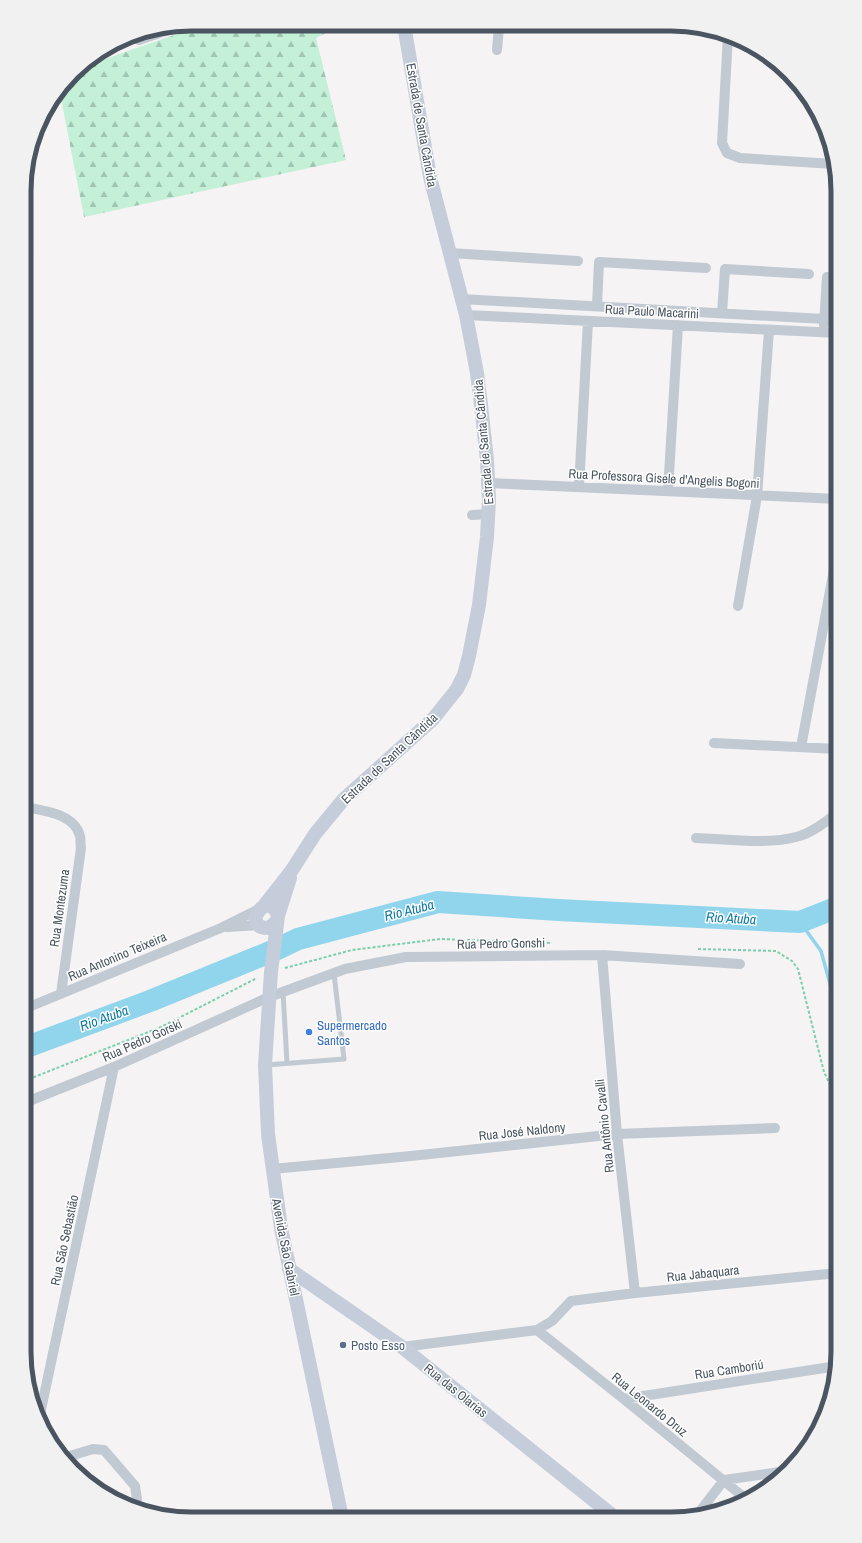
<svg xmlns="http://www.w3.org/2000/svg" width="862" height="1543" font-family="'Archivo Narrow',sans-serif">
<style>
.forest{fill:url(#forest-firs)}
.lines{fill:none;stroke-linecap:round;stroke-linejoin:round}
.stream{stroke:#91d5ed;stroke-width:3.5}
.river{stroke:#91d5ed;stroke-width:22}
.path{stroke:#7bcfaa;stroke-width:2;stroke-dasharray:3 2;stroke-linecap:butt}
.service{stroke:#c1c9d2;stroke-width:5}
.minor{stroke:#c1c9d2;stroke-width:10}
.secondary{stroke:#c4cdd9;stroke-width:14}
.shop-dot{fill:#3f7fe0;stroke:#fff;stroke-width:1.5}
.service-dot{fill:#5c6f8a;stroke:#fff;stroke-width:1.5}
.labels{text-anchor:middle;stroke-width:3;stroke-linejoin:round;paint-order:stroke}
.street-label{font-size:13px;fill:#4a5561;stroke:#fff}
.shop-label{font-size:13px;fill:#366cbe;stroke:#fff;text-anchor:start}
.service-label{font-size:13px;fill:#4e5e75;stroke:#fff;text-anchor:start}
.water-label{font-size:14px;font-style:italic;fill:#0d7aa0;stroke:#fff}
.rim{fill:none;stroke:#4a5561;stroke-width:5}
</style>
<defs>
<pattern id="forest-firs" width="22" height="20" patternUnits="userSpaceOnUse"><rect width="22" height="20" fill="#c3f0d7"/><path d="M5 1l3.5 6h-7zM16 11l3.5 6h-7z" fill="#a0c5b2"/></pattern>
</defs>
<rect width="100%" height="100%" fill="#f5f3f3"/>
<path class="forest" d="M 206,24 L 341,25 L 316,38 L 346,160 L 84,217 L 60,93 L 79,68 Z"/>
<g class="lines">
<path class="stream" d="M 800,922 L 821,951 L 838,1013"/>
<path class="river" d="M 24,1048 L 150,1001 L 275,950 L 298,939 L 438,902 L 558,910 L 800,922 L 838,907"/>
<path class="path" d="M 698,949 L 776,951 L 792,961 L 798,969 L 824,1072 L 838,1101
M 285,968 L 352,950 L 440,939 L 552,943
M 24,1081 L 161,1027 L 257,978"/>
<path class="service" d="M 283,992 L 287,1063
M 266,1065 L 344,1059 L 334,974"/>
<path class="minor" d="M 728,35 L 722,143 L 727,153 L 740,158 L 834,164
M 139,40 L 180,26
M 497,50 L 499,26
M 450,253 L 578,261
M 461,299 L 824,319
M 597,306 L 599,262 L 706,268
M 722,313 L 725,269 L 809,274
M 466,315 L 838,333
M 824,325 L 827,277 L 838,277
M 489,483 L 838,499
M 579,487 L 588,321
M 668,491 L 678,325
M 472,515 L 489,514
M 738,606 L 757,496 L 769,330
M 714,743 L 838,749
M 801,747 L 838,548
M 25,807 C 43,811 74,813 80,836 C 81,839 80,844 81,848 L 61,994
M 696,838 C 726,839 767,845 796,837 C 812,833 826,822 838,812
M 227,927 L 259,925
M 602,955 L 617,1134 L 635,1293
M 24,1009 L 221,928 L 259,909
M 24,1103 L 114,1067 L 269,997 L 345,969 L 406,957 L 602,955 L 740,964
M 272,1169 L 411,1156 L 617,1134 L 775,1128
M 537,1330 L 624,1399 L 746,1499
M 402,1347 L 537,1330 L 552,1321 L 571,1301 L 635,1293 L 838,1273
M 624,1399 L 837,1366
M 39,1419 L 114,1067
M 63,1458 L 93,1449 L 104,1450 L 135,1486 L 137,1499 L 135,1508
M 697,1515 L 724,1480 L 786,1471"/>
<path class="secondary" d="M 263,907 L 292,870 L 315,834 L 343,800 L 433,719 L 457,689 L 464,675 L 469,656 L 479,605 L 487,537 L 489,500 L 487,460 L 481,405 L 477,373 L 466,315 L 430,177 L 404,25
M 278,916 L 290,878
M 277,921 L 269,928 C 239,929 268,887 278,916 L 271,972 L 265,1065 L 268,1134 L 281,1228 L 342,1518
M 289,1269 L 402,1347 L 617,1519"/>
</g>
<circle class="shop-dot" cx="309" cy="1032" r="4"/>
<circle class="service-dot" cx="343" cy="1345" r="4"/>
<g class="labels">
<g class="street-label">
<text transform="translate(422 125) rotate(80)" y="5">Estrada de Santa Cândida</text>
<text transform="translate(652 311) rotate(3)" y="5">Rua Paulo Macarini</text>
<text transform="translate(483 442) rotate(-95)" y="5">Estrada de Santa Cândida</text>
<text transform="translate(664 478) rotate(3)" y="5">Rua Professora Gisele d'Angelis Bogoni</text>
<text transform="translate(389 758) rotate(-43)" y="5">Estrada de Santa Cândida</text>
<text transform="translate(59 908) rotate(-82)" y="5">Rua Montezuma</text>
<text transform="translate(501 943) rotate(-1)" y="5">Rua Pedro Gonshi</text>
<text transform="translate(117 956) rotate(-23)" y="5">Rua Antonino Teixeira</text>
<text transform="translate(142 1040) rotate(-24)" y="5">Rua Pedro Gorski</text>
<text transform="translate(604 1126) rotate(-96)" y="5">Rua Antônio Cavalli</text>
<text transform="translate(522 1131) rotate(-6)" y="5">Rua José Naldony</text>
<text transform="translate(64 1240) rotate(-78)" y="5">Rua São Sebastião</text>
<text transform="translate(286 1247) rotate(79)" y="5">Avenida São Gabriel</text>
<text transform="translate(703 1273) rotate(-6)" y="5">Rua Jabaquara</text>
<text transform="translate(729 1369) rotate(-9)" y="5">Rua Camboriú</text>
<text transform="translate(456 1390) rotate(39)" y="5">Rua das Olarias</text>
<text transform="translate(650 1404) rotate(39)" y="5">Rua Leonardo Druz</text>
</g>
<g class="shop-label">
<text x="317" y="1030">Supermercado<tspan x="317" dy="15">Santos</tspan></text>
</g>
<g class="service-label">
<text x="351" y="1350">Posto Esso</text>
</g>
<g class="water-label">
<text transform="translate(409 910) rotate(-14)" y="5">Rio Atuba</text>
<text transform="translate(731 918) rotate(3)" y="5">Rio Atuba</text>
<text transform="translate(104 1018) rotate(-20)" y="5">Rio Atuba</text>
</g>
</g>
<path d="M0 0H862V1543H0ZM191 31H671A160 160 0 0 1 831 191V1352A160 160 0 0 1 671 1512H191A160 160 0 0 1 31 1352V191A160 160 0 0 1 191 31Z" fill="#f1f1f2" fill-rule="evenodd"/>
<path class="rim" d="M191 31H671A160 160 0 0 1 831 191V1352A160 160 0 0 1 671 1512H191A160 160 0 0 1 31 1352V191A160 160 0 0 1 191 31Z"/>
</svg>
